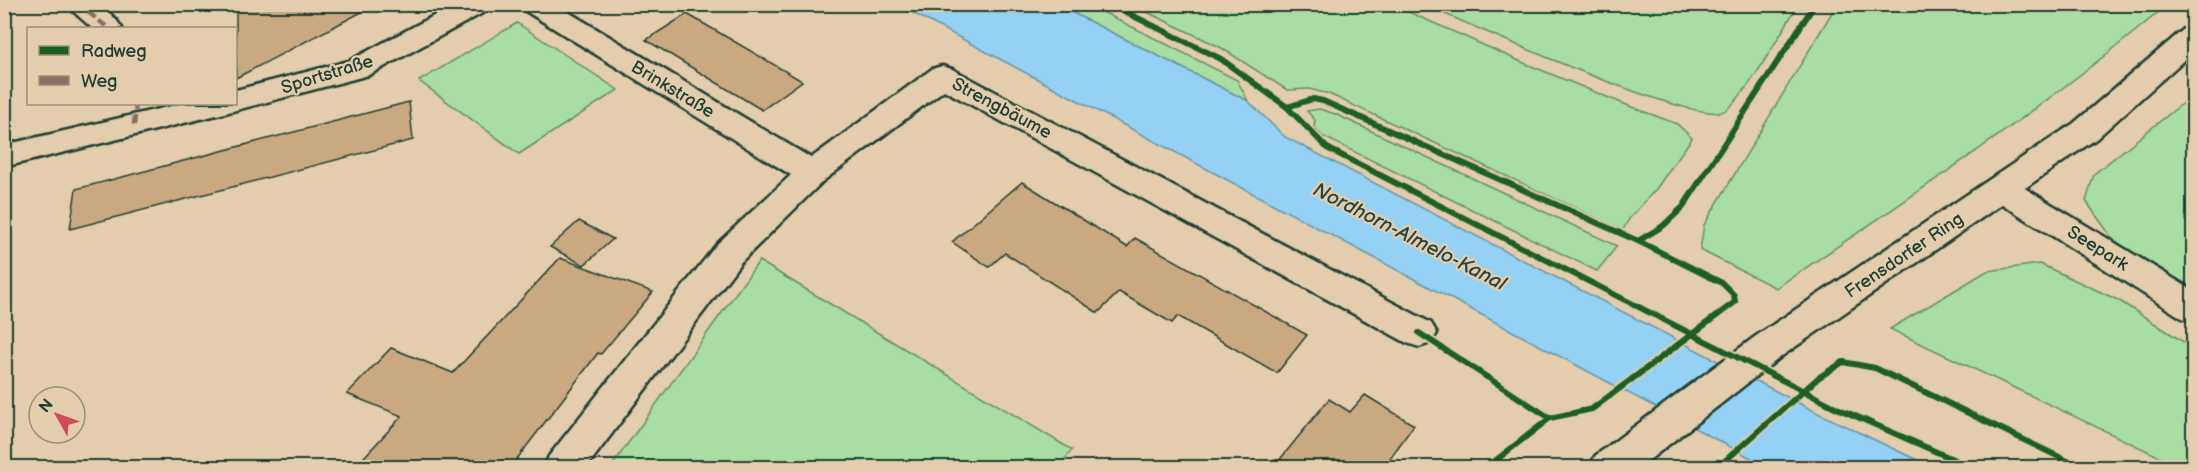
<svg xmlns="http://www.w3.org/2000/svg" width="2198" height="472" font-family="'Balsamiq Sans',sans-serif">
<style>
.green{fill:#a8dea2;stroke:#648e6b;stroke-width:1.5}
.water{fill:#95d1f5;stroke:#6696a8;stroke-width:1.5}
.building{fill:#caa980;stroke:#1f3d34;stroke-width:1.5}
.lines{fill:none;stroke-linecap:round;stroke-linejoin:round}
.minor-casing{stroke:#1f3d34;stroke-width:5}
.tertiary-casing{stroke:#1f3d34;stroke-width:5}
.minor{fill:#e3cdac;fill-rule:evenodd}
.tertiary{fill:#e3cdac;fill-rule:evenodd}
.quiet{stroke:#8d6e63;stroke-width:4.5;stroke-dasharray:9 4.5;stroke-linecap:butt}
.cycleway-casing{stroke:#e3cdac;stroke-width:10}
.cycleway{stroke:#1b5e20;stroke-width:6}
.labels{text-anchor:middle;stroke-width:4.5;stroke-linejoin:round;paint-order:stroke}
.street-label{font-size:18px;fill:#1f3d34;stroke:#e3cdac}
.water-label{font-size:20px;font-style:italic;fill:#25443e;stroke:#e3cdac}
</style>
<rect width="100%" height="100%" fill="#e3cdac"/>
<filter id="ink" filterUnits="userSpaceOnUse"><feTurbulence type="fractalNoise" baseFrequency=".0167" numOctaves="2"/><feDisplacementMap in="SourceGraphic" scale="12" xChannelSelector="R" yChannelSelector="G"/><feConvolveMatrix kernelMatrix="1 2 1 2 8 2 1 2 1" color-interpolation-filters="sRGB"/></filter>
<g filter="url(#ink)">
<path class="green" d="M 1837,4 L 2166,4 L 2167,5 C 2044,109 1909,198 1776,288 L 1700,250 L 1704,225 Z
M 1057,5 L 1089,5 L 1237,80 L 1248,101 Z
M 1132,5 L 1393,5 L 1524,63 L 1629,106 L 1677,124 L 1692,138 L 1656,189 L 1629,219 L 1623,230 L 1329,94 L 1309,89 L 1287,90 L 1220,47 Z
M 1424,5 L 1798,5 C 1781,32 1750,91 1726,110 C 1700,130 1464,21 1424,5 Z
M 517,23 L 618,90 L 519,154 L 419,81 Z
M 2193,95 L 2193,296 L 2117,245 L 2086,201 L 2094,174 Z
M 1320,109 L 1335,114 L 1617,246 L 1597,271 L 1322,136 L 1314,127 L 1315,120 L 1307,111 Z
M 759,261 L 1072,450 L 1058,468 L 611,467 Z
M 2040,264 L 2118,300 L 2193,348 L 2193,467 L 2181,467 L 1890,329 L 1987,271 Z"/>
<path class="water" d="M 898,5 L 1057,5 L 1248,101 L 1285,137 L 1820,414 L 1932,467 L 1768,467 Z"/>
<path class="building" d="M 236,4 L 377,4 L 236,78 Z
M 687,14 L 802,81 L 762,110 L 646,40 Z
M 409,102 L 413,140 L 70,229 L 76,189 Z
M 1022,182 L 1127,247 L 1135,238 L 1307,335 L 1277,373 L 1178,316 L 1172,323 L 1119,292 L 1098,313 L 1005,253 L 989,267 L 952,242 Z
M 579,221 L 613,239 L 584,265 L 550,247 Z
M 560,258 L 653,292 L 601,354 L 598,353 L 510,468 L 354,468 L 402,416 L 347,394 L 391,348 L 453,373 Z
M 1365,395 L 1414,425 L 1383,468 L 1273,468 L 1329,399 L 1350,412 Z"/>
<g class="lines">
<defs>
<path id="minor" d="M 65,4 C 92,4 106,3 122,28 L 92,28 Z
M 456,4 L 491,4 L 488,10 L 369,75 L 221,114 L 4,167 L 4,145 L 180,104 L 236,104 L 236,90 L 349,61 Z
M 521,4 L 555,4 L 811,158 L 932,69 L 942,66 L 952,69 L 1431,323 L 1437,333 L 1431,343 L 1419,347 L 1407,343 L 944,90 L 823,181 L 741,262 L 586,468 L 544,468 L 549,456 L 717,244 L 791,175 L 524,10 Z
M 2002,177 L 2013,181 L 2194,291 L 2194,322 L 2182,318 L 1991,197 L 1986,189 L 1991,181 Z"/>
<path id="tertiary" d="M 2194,26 L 2194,51 L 2096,139 L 1782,356 L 1639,468 L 1590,468 L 1595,456 L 1756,336 L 2074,123 L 2184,29 Z"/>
</defs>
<use href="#minor" class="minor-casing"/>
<use href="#tertiary" class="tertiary-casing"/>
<use href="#minor" class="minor"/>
<use href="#tertiary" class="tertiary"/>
<path class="quiet" d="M 78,4 L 108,28
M 134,125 L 136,104"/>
<defs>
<path id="cycleway" d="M 1109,4 L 1221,59 L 1287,107 L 1327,148 L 1837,408 L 1973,468
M 1287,107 L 1313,99 L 1323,101 L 1638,241 L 1722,283 L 1734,295 L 1735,302 L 1592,409 L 1550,418 L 1486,468
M 1638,241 L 1663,226 L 1683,207 L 1815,4
M 1419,333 L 1550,418
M 1717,468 L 1818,378 L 1843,362 L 1875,368 L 2082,468"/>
</defs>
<use href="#cycleway" class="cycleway-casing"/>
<use href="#cycleway" class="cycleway"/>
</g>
</g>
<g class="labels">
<g class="street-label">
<text transform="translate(327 74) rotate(-17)" y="6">Sportstraße</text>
<text transform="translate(673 89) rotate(31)" y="6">Brinkstraße</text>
<text transform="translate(1002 108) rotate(28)" y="6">Strengbäume</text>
<text transform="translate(2098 248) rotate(32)" y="6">Seepark</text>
<text transform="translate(1904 255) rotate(-34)" y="6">Frensdorfer Ring</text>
</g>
<g class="water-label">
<text transform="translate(1410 236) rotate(27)" y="7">Nordhorn-Almelo-Kanal</text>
</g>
</g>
<rect width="2198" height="472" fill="none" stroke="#e3cdac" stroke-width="24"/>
<rect x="12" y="12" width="2174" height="448" fill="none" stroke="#1f3d34" stroke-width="2" filter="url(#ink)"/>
<rect x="27" y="27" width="210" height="78" fill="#e3cdac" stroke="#95937c" stroke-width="1.5"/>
<rect x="39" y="46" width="30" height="9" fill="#1b5e20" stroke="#95937c" stroke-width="1.5"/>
<text x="81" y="57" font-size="18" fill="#1f3d34">Radweg</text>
<rect x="39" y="76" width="30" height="9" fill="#8d6e63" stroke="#95937c" stroke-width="1.5"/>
<text x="81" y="87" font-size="18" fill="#1f3d34">Weg</text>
<g transform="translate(57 415) rotate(310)"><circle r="28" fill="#e3cdac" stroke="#95937c" stroke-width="1.5"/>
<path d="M0-4.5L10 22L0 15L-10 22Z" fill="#d1495b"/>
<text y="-9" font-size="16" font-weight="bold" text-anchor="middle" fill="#1f3d34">N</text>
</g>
</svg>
